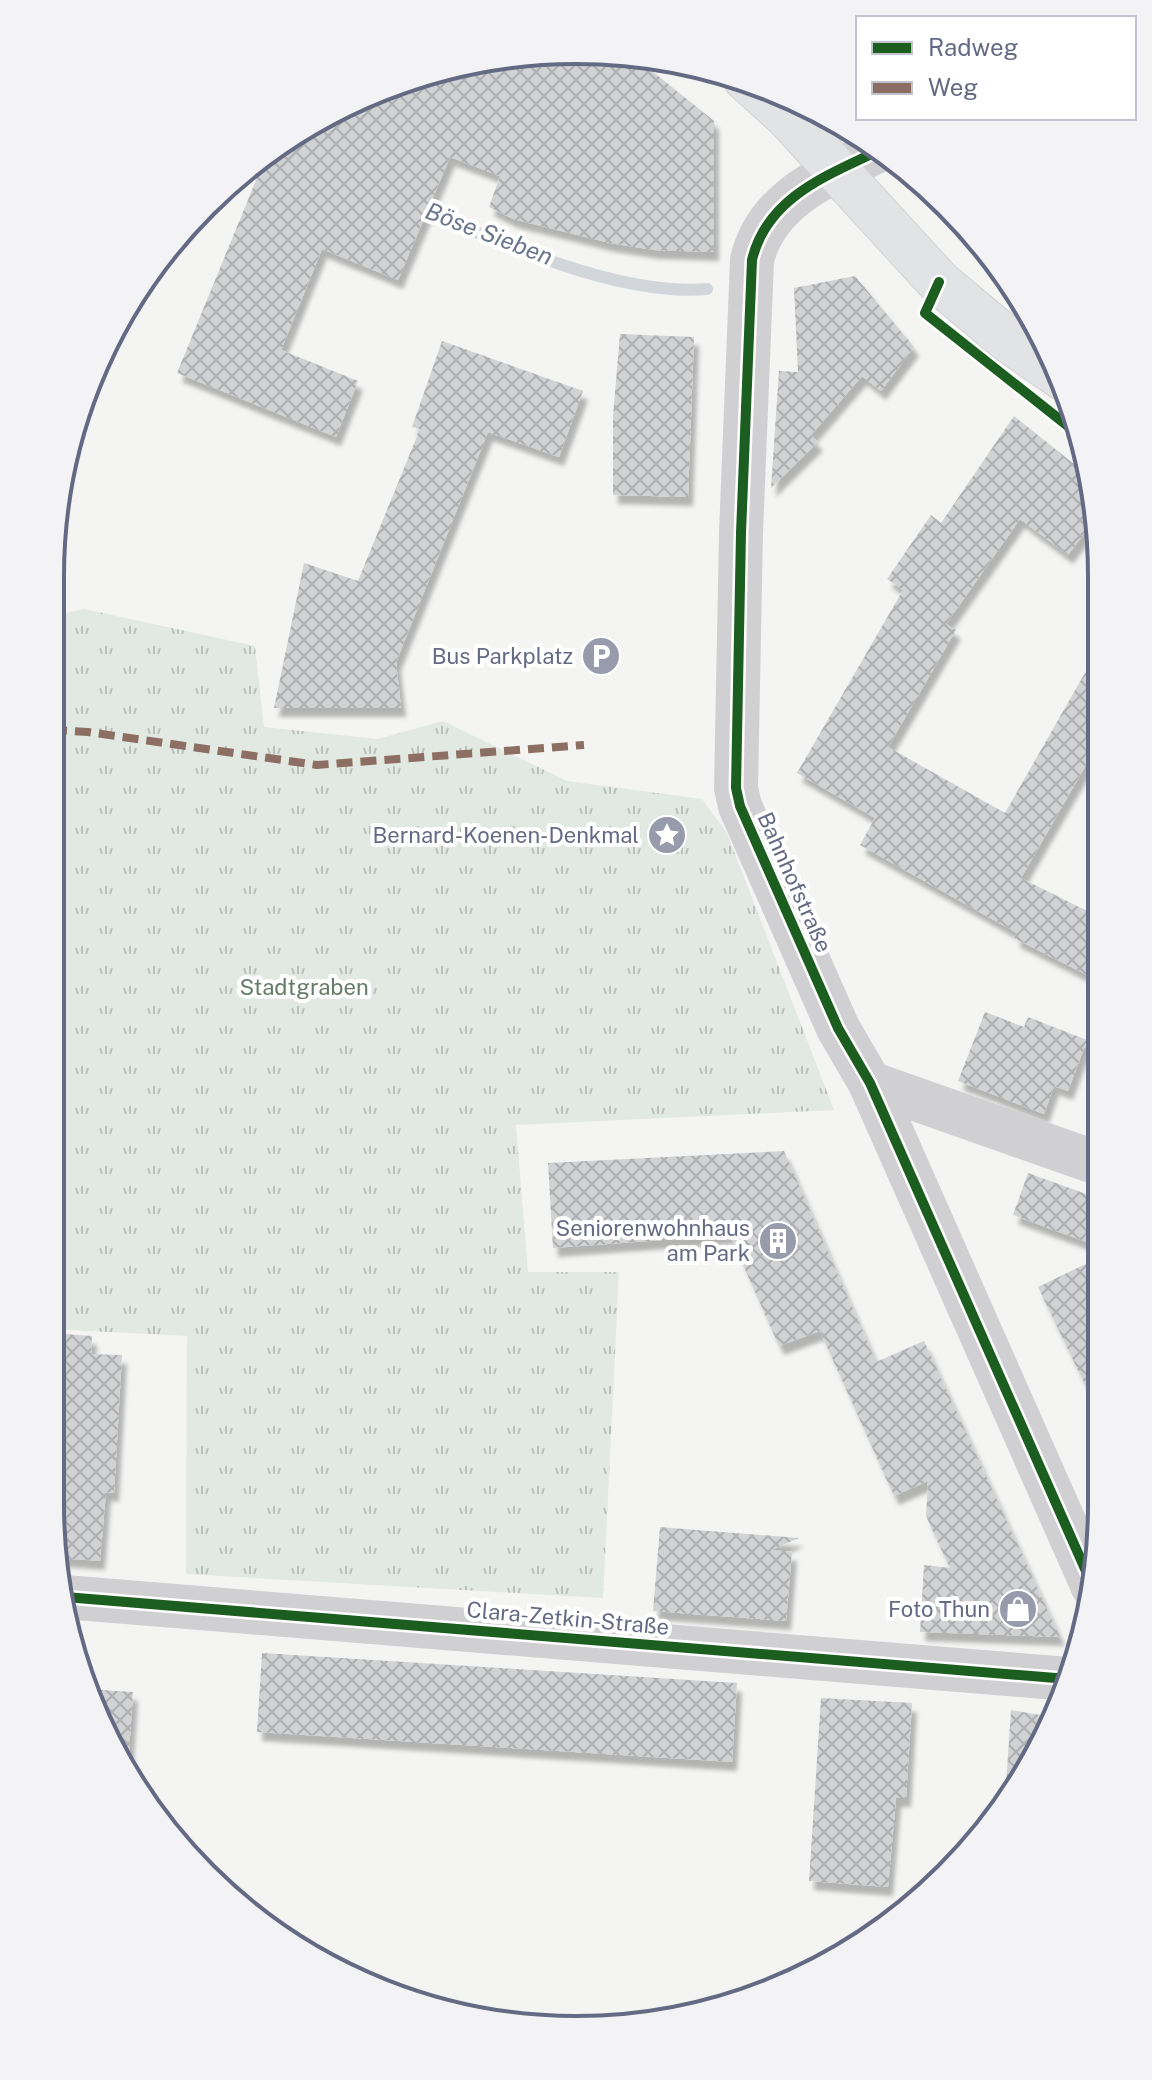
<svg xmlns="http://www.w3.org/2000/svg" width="1152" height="2080" font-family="'Public Sans',sans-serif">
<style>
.park{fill:url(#park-tufts)}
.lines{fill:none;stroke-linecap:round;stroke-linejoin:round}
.stream{stroke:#d2d6db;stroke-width:12}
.building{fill:url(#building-cross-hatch);filter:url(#shadow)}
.secondary-casing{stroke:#d1d2d3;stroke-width:46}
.street{stroke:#d0d0d2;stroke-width:44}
.secondary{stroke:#e2e3e4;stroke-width:44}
.quiet{stroke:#8d6e63;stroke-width:8;stroke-dasharray:16 8;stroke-linecap:butt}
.cycleway-casing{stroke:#fff;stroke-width:15}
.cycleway{stroke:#1b5e20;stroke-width:10}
.labels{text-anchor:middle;stroke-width:8;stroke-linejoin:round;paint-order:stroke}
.poi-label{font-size:22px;fill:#656a84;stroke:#fff;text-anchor:end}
.street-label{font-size:22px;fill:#656a84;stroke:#fff}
.park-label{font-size:22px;fill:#647b68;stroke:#fff}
.water-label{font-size:24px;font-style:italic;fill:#6a778e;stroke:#fff}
.rim{fill:none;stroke:#656a84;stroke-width:4}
</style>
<defs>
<pattern id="park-tufts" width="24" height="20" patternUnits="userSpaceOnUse" patternTransform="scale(2)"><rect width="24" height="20" fill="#e2e8e2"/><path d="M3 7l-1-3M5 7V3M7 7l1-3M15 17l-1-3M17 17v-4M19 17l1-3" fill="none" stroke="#bbc0bd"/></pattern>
<pattern id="building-cross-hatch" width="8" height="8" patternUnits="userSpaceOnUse" patternTransform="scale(2)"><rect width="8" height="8" fill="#d1d2d3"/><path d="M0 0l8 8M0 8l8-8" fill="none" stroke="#adaeb1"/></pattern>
<filter id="shadow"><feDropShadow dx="5" dy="9" stdDeviation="2" flood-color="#0004"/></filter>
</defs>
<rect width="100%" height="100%" fill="#f4f5f3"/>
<path class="park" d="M 84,609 L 255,646 L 264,727 L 378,739 L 443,721 L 567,781 L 702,799 L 727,833 L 834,1110 L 516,1125 L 528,1272 L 619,1272 L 603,1598 L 186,1574 L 187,1336 L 50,1329 L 51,616 Z"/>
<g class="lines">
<path class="stream" d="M 415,205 C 495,241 619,297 707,289"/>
</g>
<path class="building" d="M 541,51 L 631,54 L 714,121 L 714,252 L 654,250 L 610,243 L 513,219 L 489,207 L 500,176 L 450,157 L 398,280 L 322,249 L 281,350 L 358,381 L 336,437 L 177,373 L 268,151 L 343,104 L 439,68 Z
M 855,276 L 914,347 L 881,391 L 862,376 L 811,435 L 818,442 L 771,488 L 779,371 L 798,372 L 794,288 Z
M 620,334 L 694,337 L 688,497 L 613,495 L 613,416 Z
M 442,341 L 583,391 L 559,457 L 488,432 L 396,662 L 401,708 L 274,708 L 304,563 L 358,581 L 420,429 L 412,427 Z
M 1014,416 L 1089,476 L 1098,515 L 1068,555 L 1020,519 L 946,624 L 956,630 L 888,747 L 1005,813 L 1098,650 L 1098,744 L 1021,878 L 1099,917 L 1099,981 L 1014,938 L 1017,933 L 860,845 L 875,818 L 797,773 L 903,590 L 887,579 L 931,515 L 941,523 Z
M 985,1012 L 1024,1027 L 1028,1017 L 1087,1040 L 1068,1091 L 1054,1086 L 1044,1114 L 958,1081 Z
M 784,1151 L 876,1362 L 924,1341 L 1060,1637 L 920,1632 L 924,1565 L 950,1568 L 926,1516 L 928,1481 L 894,1496 L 820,1331 L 779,1346 L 730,1235 L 553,1248 L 548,1163 Z
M 1028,1173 L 1100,1199 L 1100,1247 L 1013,1215 Z
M 1100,1257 L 1100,1416 L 1038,1287 Z
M 50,1333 L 92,1336 L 91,1354 L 122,1355 L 114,1493 L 106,1492 L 100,1561 L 59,1558 L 50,1504 Z
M 660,1527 L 799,1538 L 771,1550 L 792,1552 L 786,1621 L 653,1611 Z
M 262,1653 L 737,1683 L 732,1762 L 257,1732 Z
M 86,1689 L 133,1692 L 128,1766 L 100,1715 Z
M 821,1698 L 912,1703 L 906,1798 L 896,1798 L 888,1887 L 809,1881 Z
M 1011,1710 L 1052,1717 L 1032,1767 L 1005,1800 Z"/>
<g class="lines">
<defs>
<path id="secondary" d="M 745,78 L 787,116 L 939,282 L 1008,340 L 1063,378"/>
</defs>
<use href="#secondary" class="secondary-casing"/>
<path class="street" d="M 880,150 C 828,175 767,197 752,260 L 741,533 L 736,788 L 740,806 L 838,1028 L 870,1083 L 1093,1587
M 870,1083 L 1100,1164
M 65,1597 L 1068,1679"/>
<use href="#secondary" class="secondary"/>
<path class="quiet" d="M 51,730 L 88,732 L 317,765 L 584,745"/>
<defs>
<path id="cycleway" d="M 880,150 C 828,175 767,197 752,260 L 741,533 L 736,788 L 740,806 L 838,1028 L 870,1083 L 1093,1587
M 939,282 L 925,313 L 1078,434
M 65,1597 L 1068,1679"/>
</defs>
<use href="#cycleway" class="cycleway-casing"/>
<use href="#cycleway" class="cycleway"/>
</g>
<defs>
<symbol id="parking-disc" viewBox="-11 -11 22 22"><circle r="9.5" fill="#979bab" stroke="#fff"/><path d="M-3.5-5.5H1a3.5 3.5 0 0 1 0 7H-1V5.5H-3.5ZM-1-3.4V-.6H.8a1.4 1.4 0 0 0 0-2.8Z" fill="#fff"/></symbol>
<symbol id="sight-disc" viewBox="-11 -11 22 22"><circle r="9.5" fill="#979bab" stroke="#fff"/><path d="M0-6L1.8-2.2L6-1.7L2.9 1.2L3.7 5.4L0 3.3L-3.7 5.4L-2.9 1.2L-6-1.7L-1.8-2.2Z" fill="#fff"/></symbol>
<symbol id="building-disc" viewBox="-11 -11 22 22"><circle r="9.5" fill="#979bab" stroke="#fff"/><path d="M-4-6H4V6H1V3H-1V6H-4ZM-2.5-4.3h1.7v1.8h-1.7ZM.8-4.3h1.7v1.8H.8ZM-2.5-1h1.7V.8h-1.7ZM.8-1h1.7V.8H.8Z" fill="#fff"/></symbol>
<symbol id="shop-disc" viewBox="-11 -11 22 22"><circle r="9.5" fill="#979bab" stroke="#fff"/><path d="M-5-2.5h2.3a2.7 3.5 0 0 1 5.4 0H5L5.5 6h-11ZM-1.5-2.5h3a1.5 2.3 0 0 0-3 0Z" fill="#fff"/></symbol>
</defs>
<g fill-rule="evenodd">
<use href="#parking-disc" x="579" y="634" width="44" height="44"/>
<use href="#sight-disc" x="645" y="813" width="44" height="44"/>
<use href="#building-disc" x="756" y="1219" width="44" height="44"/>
<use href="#shop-disc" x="996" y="1587" width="44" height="44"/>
</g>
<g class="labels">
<g class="poi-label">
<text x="573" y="664">Bus Parkplatz</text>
<text x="639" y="843">Bernard-Koenen-Denkmal</text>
<text x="750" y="1236">Seniorenwohnhaus<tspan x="750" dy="25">am Park</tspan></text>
<text x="990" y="1617">Foto Thun</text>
</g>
<g class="street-label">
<text transform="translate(795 882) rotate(66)" y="8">Bahnhofstraße</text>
<text transform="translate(568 1618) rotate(5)" y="8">Clara-Zetkin-Straße</text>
</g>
<g class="park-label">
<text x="304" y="995">Stadtgraben</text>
</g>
<g class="water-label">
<text transform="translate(489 234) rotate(21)" y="8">Böse Sieben</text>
</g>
</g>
<path d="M0 0H1152V2080H0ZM576 64H576A512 512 0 0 1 1088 576V1504A512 512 0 0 1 576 2016H576A512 512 0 0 1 64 1504V576A512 512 0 0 1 576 64Z" fill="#f3f3f5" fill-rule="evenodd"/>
<path class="rim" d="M576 64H576A512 512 0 0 1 1088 576V1504A512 512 0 0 1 576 2016H576A512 512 0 0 1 64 1504V576A512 512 0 0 1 576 64Z"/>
<rect x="856" y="16" width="280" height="104" fill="#ffffff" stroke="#c1c3ce" stroke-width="2"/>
<rect x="872" y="42" width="40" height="12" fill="#1b5e20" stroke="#c1c3ce" stroke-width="2"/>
<text x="928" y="56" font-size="24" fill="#656a84">Radweg</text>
<rect x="872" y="82" width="40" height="12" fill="#8d6e63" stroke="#c1c3ce" stroke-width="2"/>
<text x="928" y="96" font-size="24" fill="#656a84">Weg</text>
</svg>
